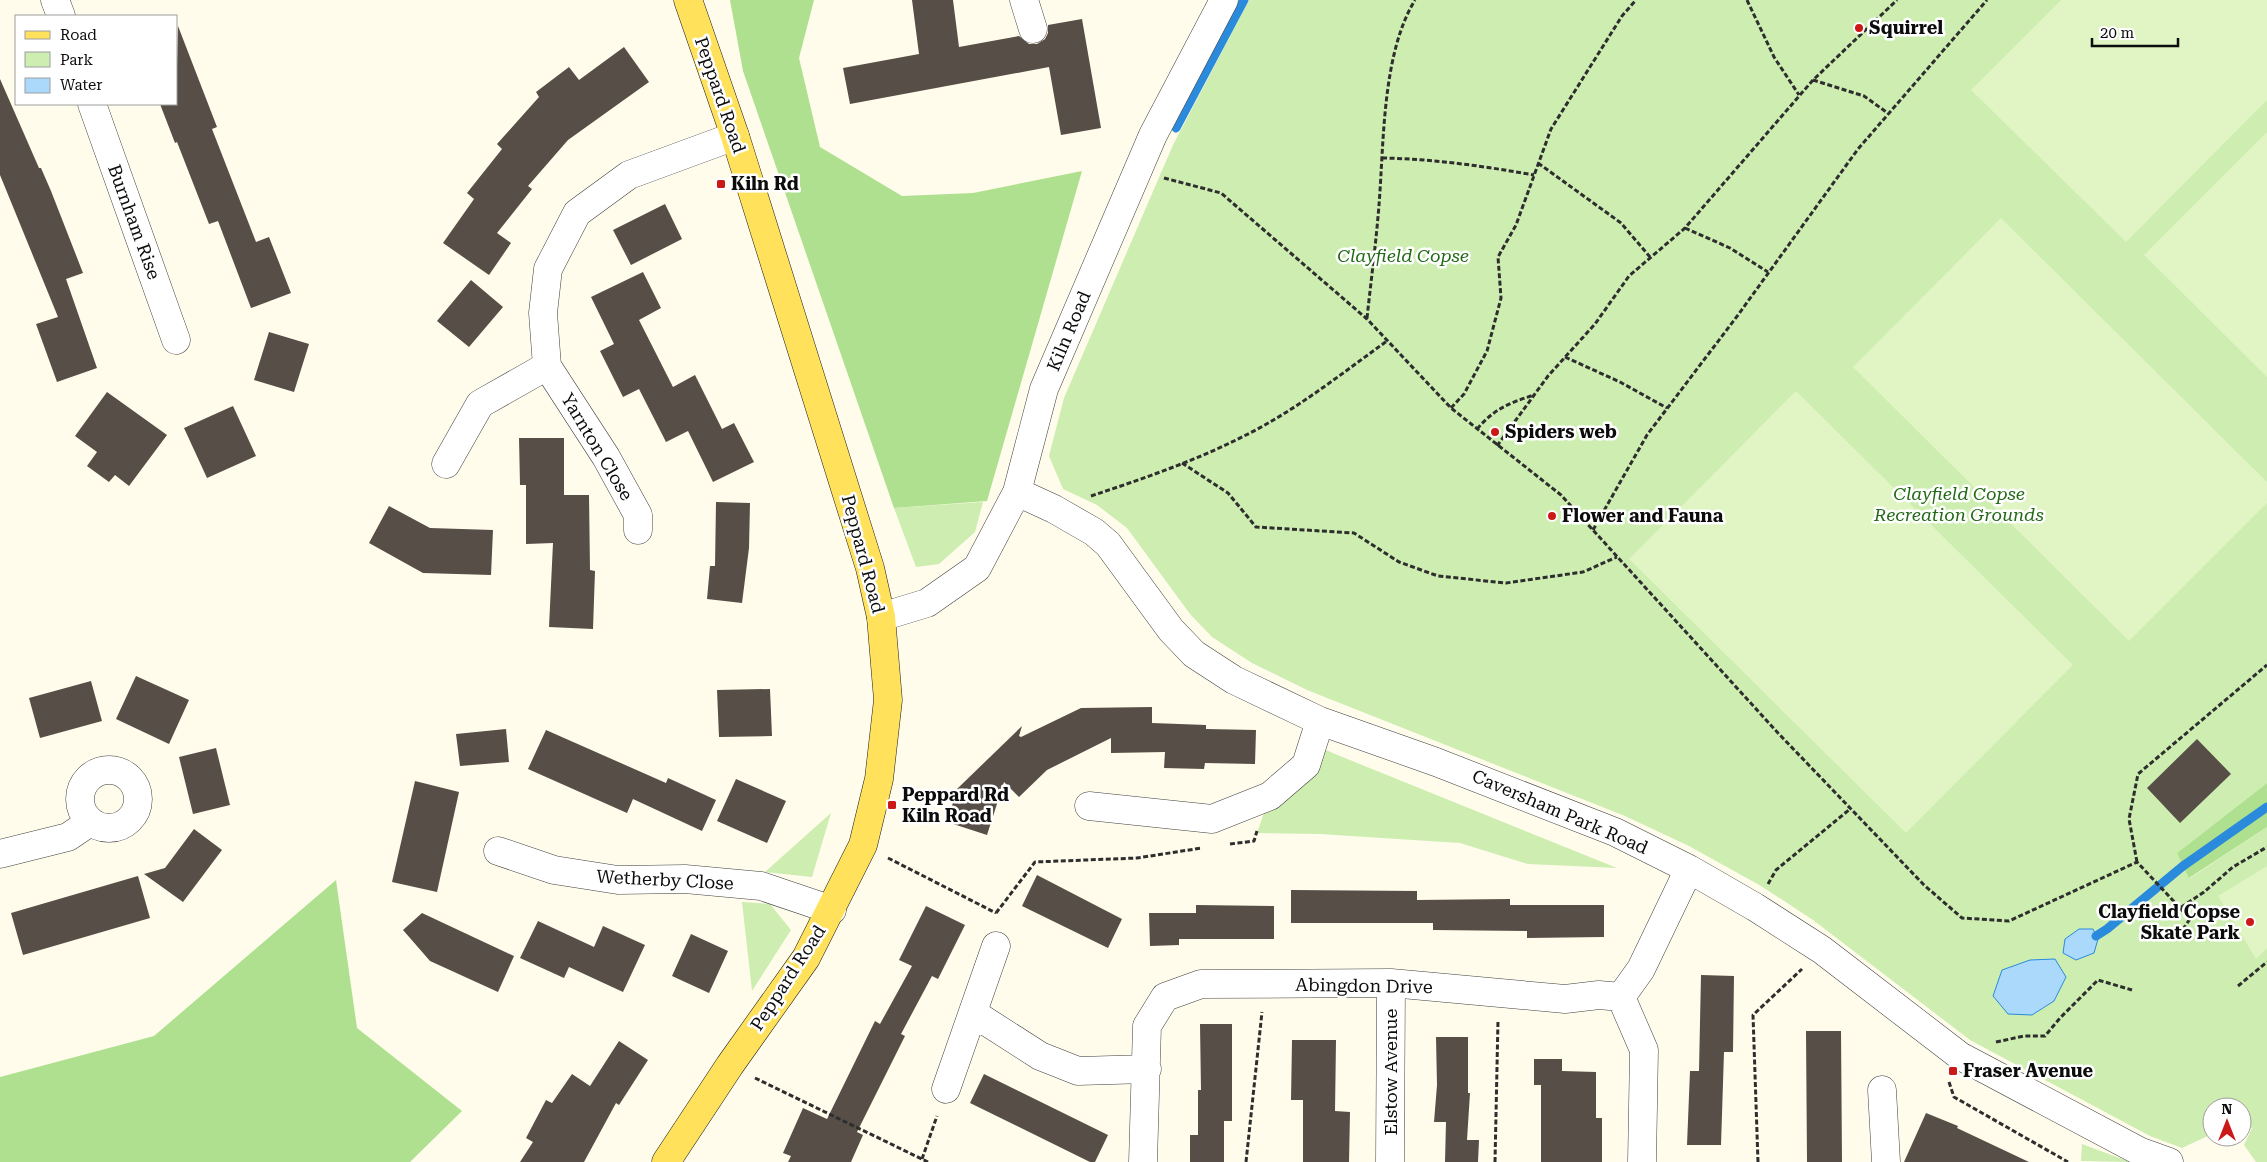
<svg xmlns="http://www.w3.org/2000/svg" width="2267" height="1162" font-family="'Roboto Serif',serif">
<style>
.green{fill:#cdedb1}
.forest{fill:#aee08f}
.pitch{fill:#e0f4c4}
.water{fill:#aad9fc;stroke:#2a8adb}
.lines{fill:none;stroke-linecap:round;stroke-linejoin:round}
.stream{stroke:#2a8adb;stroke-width:9}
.building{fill:#564e47}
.minor-casing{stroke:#3f3f3f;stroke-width:29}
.major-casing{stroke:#1d1d1d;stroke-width:29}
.path{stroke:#2e2e2e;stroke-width:3;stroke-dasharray:5 2.5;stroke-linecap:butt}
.minor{stroke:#fff;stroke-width:28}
.major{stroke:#ffe15b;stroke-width:28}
.poi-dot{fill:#ca1917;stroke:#fff;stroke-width:2}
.labels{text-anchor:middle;stroke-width:5;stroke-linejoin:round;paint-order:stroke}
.poi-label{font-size:18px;font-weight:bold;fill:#0c0c0c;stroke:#fff;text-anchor:start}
.street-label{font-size:18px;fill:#0c0c0c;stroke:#fff}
.park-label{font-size:18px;font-style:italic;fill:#236a16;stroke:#fff}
</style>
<rect width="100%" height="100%" fill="#fffceb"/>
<path class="green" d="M 1249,0 L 2267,0 L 2267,783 L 2177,853 L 2190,878 L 2267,827 L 2267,1162 L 2256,1162 L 2244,1145 L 2252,1128 L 2242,1124 L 2242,1107 L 2212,1107 L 2212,1134 L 2182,1148 L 2150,1136 L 1970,1040 L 1813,920 L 1761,886 L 1689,846 L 1625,816 L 1307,690 L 1252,663 L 1212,637 L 1190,614 L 1127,528 L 1097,505 L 1063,489 L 1049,456 L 1064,398 L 1173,145 Z
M 983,502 L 975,532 L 939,564 L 916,567 L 894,508 Z
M 1313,744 L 1335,754 L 1617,868 L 1528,864 L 1460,843 L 1320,834 L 1257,833 L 1270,796 Z
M 831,813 L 812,877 L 765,872 Z
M 742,902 L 770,904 L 791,930 L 752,991 Z
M 2082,1144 L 2130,1162 L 2081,1161 Z"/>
<path class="forest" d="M 730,0 L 814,0 L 799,58 L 820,147 L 902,196 L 973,193 L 1082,171 L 987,501 L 894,508 L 743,71 Z
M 2267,783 L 2267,827 L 2189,878 L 2177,853 Z
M 336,880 L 357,1028 L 462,1111 L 410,1162 L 0,1162 L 0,1077 L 154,1036 Z"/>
<path class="pitch" d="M 2061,0 L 2267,0 L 2267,100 L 2126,242 L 1971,90 Z
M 2267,132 L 2267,377 L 2144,255 Z
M 2001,218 L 2267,482 L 2267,503 L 2129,641 L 1853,367 Z
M 1796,391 L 2073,665 L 1906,833 L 1629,559 Z
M 2267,866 L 2267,948 L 2256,959 L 2218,896 Z"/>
<path class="water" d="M 2079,929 L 2093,929 L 2098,939 L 2094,953 L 2076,960 L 2063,953 L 2065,939 Z
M 2055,959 L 2066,977 L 2054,1001 L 2032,1015 L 2008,1014 L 1993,996 L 2002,970 L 2030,960 Z"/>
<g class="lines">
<path class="stream" d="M 1176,128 L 1244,0
M 2096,936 L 2107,929 L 2183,866 L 2267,807"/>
</g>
<path class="building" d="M 912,0 L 953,0 L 959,47 L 1019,36 L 1029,44 L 1037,44 L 1045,39 L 1048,33 L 1048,25 L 1082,19 L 1101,128 L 1061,135 L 1049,67 L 850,104 L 843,68 L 919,54 Z
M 178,26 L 217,127 L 212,129 L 256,242 L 269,237 L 291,293 L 251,308 L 218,221 L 209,224 L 177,142 L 175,143 L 160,104 L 176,104 Z
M 624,47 L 649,82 L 568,140 L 528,186 L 532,189 L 497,233 L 511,243 L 489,275 L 443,243 L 474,199 L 467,193 L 502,149 L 497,144 L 539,97 L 536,92 L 569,67 L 579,80 Z
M 0,79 L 39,168 L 41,168 L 51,191 L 83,273 L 66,279 L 97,368 L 57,382 L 36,324 L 58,317 L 0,175 Z
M 665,204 L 682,239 L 631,265 L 613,230 Z
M 643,272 L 661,308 L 639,320 L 673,387 L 695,375 L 722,429 L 734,423 L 754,462 L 713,482 L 688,431 L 666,442 L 639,389 L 623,397 L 600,351 L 614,344 L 591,297 Z
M 471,280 L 503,307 L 469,347 L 437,321 Z
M 269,332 L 309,344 L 294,392 L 254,380 Z
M 107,392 L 167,435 L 129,486 L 115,475 L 109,482 L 87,466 L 97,452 L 75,436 Z
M 233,406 L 256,456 L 207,478 L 184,428 Z
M 519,438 L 564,438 L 564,495 L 589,495 L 590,570 L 595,571 L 593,629 L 549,627 L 553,543 L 526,544 L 526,485 L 520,485 Z
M 716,502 L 750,503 L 749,548 L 742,603 L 707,599 L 710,566 L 715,566 Z
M 389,506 L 430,528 L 493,530 L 491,575 L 423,573 L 369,543 Z
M 136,676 L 189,700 L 169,744 L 116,719 Z
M 91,681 L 102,721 L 40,738 L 29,698 Z
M 770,689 L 772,736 L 719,737 L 717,690 Z
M 1152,707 L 1152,723 L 1206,725 L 1206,729 L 1256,730 L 1255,764 L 1205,763 L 1204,769 L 1164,768 L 1165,752 L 1111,753 L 1111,738 L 1047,770 L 1019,797 L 1004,782 L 987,835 L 947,822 L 957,789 L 1022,726 L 1019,736 L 1021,737 L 1081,708 Z
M 506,729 L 509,762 L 460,766 L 456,734 Z
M 546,730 L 666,783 L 668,778 L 716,800 L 702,831 L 633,799 L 627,813 L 528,769 Z
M 2197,739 L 2231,774 L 2180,823 L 2147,788 Z
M 216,748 L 230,805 L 193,814 L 179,757 Z
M 736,779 L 786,801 L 767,843 L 717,821 Z
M 415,781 L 459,792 L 437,892 L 392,882 Z
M 194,829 L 222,850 L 183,902 L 144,874 L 165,868 Z
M 1037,875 L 1122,919 L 1108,948 L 1022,906 Z
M 138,876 L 150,918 L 23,955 L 11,913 Z
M 1291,890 L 1417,891 L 1417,900 L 1510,899 L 1510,905 L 1604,905 L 1604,937 L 1527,938 L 1527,931 L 1433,930 L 1433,923 L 1291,923 Z
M 1196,905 L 1274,906 L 1274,939 L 1179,939 L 1179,945 L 1150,946 L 1149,913 L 1196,913 Z
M 926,906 L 965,925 L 938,979 L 932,976 L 901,1034 L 905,1036 L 857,1132 L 863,1135 L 851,1162 L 788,1162 L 791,1156 L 783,1153 L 803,1108 L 827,1119 L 875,1021 L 880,1024 L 912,966 L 899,960 Z
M 422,913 L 514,956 L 498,992 L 430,961 L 403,930 Z
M 538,921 L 594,947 L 603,926 L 645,945 L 623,992 L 569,967 L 564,978 L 520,958 Z
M 691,934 L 728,951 L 709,993 L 672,976 Z
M 1701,975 L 1734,976 L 1733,1052 L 1724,1052 L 1721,1145 L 1687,1145 L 1690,1071 L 1699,1071 Z
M 1200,1024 L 1232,1024 L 1232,1121 L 1224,1121 L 1224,1162 L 1190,1162 L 1190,1135 L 1198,1135 L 1198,1090 L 1201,1090 Z
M 1806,1031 L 1841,1031 L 1842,1162 L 1807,1162 Z
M 1436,1037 L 1468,1037 L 1468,1093 L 1470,1093 L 1467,1140 L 1479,1140 L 1478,1162 L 1445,1162 L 1446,1122 L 1434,1122 L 1437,1085 Z
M 1292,1040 L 1336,1040 L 1335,1111 L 1350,1112 L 1349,1162 L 1303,1162 L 1303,1100 L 1291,1100 Z
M 619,1041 L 648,1060 L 619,1105 L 616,1103 L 584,1162 L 520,1162 L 533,1142 L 526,1138 L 546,1100 L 552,1103 L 572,1074 L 590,1086 Z
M 1534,1059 L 1562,1059 L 1562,1071 L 1596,1072 L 1596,1118 L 1602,1118 L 1602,1162 L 1541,1162 L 1541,1085 L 1534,1085 Z
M 984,1074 L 1108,1135 L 1095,1162 L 1090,1162 L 970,1103 Z
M 1926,1113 L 1958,1126 L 1957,1128 L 2029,1162 L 1904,1162 Z"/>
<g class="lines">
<defs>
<path id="minor" d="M 55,0 L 61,16
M 1024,0 L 1033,29
M 92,104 L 176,340
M 446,464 L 480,404 L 547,366
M 1017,492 L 1054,509 L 1094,532 L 1108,544 L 1171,630 L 1194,654 L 1234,680 L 1320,721 L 1436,762 L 1615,832 L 1689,869 L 1755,907 L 1822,950 L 1960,1056 L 2141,1152 L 2169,1162
M 638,530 L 638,515 L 606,457 L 547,366 L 543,313 L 548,269 L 577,213 L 629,175 L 735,136
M 881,617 L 927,603 L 977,568 L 1017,492 L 1044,389 L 1153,135 L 1224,0
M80 799a29 29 0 1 1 58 0a29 29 0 1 1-58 0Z
M 1089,806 L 1212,819 L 1270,796 L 1306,765 L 1320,721
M 498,851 L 554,870 L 618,880 L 685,879 L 761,886 L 832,910
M 0,854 L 68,837 L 90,822
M 1621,997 L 1644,1050 L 1642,1162
M 973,1013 L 1040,1056 L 1078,1071 L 1147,1069
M 946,1089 L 996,946
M 1882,1090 L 1886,1162
M 1143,1162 L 1147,1026 L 1165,997 L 1201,984 L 1391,983 L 1565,999 L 1599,995 L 1621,997 L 1641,969 L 1689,869
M 1390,1162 L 1391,983"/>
<path id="major" d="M 666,1162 L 730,1065 L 806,958 L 863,845 L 879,779 L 888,700 L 881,617 L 870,568 L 735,136 L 688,0"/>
</defs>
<use href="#minor" class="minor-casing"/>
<use href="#major" class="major-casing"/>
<path class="path" d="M 1747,0 L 1774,57 L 1799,95
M 1813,80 L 1864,96 L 1889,114
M 1382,158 C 1434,159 1483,166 1534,175
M 1538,163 L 1621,223 L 1650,257
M 1164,178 L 1221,193 L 1367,319 L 1451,408 L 1561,495 L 1778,733 L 1924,885 L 1962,918 L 2009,921 L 2137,862 L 2180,908 L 2204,892 L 2233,867 L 2267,847
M 1685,228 L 1730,248 L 1768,272
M 1367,318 C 1371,281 1376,243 1379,205 C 1384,142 1382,54 1415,0
M 1565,357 L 1620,382 L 1667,408
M 1451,408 L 1464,394 L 1487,351 L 1501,298 L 1498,257 L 1516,225 L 1551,129 L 1622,16 L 1636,0
M 1477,429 C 1494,409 1509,403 1534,395
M 1497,446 L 1548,376 L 1595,324 L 1629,276 L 1685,228 L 1813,80 L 1897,0
M 1182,463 L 1228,493 L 1256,527 L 1354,533 L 1399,562 L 1438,576 L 1506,583 L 1583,572 L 1617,557
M 1091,496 C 1142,479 1195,461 1244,436 C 1295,411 1341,374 1387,341
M 1593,530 L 1647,435 L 1738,315 L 1858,149 L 1987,0
M 1230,844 L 1254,841 L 1257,831
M 888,858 L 996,913
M 2137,862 L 2129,819 L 2138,774 L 2267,665
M 1768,884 L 1776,870 L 1850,809
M 2180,908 L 2190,919 L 2183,929
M 996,913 L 1035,862 L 1137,858 L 1202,848
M 2238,986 L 2267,962
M 1996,1042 L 2024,1036 L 2045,1036 L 2060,1018 L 2098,980 L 2132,990
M 755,1078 L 928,1162
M 1949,1082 L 1954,1097 L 2068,1162
M 922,1159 L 937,1116
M 1246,1162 L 1262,1012
M 1495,1162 L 1498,1020
M 1758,1162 L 1753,1015 L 1802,969"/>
<use href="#minor" class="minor"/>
<use href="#major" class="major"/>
</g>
<g class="poi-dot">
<circle cx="1859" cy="28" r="5"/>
<rect x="716" y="179" width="10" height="10" rx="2.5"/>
<circle cx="1495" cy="432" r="5"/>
<circle cx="1552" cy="516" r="5"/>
<rect x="887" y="800" width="10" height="10" rx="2.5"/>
<circle cx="2250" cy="922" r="5"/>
<rect x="1948" y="1066" width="10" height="10" rx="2.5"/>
</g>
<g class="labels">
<g class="poi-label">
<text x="1869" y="34">Squirrel</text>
<text x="731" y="190">Kiln Rd</text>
<text x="1505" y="438">Spiders web</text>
<text x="1562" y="522">Flower and Fauna</text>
<text x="902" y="801">Peppard Rd<tspan x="902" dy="21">Kiln Road</tspan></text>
<text x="2240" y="918" text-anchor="end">Clayfield Copse<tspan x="2240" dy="21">Skate Park</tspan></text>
<text x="1963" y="1077">Fraser Avenue</text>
</g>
<g class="street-label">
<text transform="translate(720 95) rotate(71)" y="6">Peppard Road</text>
<text transform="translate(134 222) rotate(70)" y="6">Burnham Rise</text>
<text transform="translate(1069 331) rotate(-67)" y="6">Kiln Road</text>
<text transform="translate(597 447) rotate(59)" y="6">Yarnton Close</text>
<text transform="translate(863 554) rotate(75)" y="6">Peppard Road</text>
<text transform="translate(1560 812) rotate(23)" y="6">Caversham Park Road</text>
<text transform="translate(665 880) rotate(3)" y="6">Wetherby Close</text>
<text transform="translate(788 978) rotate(-57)" y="6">Peppard Road</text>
<text transform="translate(1364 986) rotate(1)" y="6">Abingdon Drive</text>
<text transform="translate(1391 1072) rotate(-90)" y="6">Elstow Avenue</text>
</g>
<g class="park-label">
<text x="1403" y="262">Clayfield Copse</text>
<text x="1959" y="500">Clayfield Copse<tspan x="1959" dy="21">Recreation Grounds</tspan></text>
</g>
</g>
<rect x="15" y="15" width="162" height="90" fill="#ffffff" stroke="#9e9e9e"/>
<rect x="25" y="31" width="25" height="8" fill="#ffe15b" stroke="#9e9e9e"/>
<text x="60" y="40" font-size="15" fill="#0c0c0c">Road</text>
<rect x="25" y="52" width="25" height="15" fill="#cdedb1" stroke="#9e9e9e"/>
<text x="60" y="65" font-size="15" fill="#0c0c0c">Park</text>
<rect x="25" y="78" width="25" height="15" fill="#aad9fc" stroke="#9e9e9e"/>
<text x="60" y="90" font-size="15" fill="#0c0c0c">Water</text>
<g transform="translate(2227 1122)"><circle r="24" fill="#ffffff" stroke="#9e9e9e"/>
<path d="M0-4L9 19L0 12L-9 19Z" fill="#ca1917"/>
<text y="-8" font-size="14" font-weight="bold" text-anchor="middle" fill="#0c0c0c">N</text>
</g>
<path d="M2092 38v8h86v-8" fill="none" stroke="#0c0c0c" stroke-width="2.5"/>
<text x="2100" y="38" font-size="15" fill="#0c0c0c" stroke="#ffffff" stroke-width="4" paint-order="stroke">20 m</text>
</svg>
